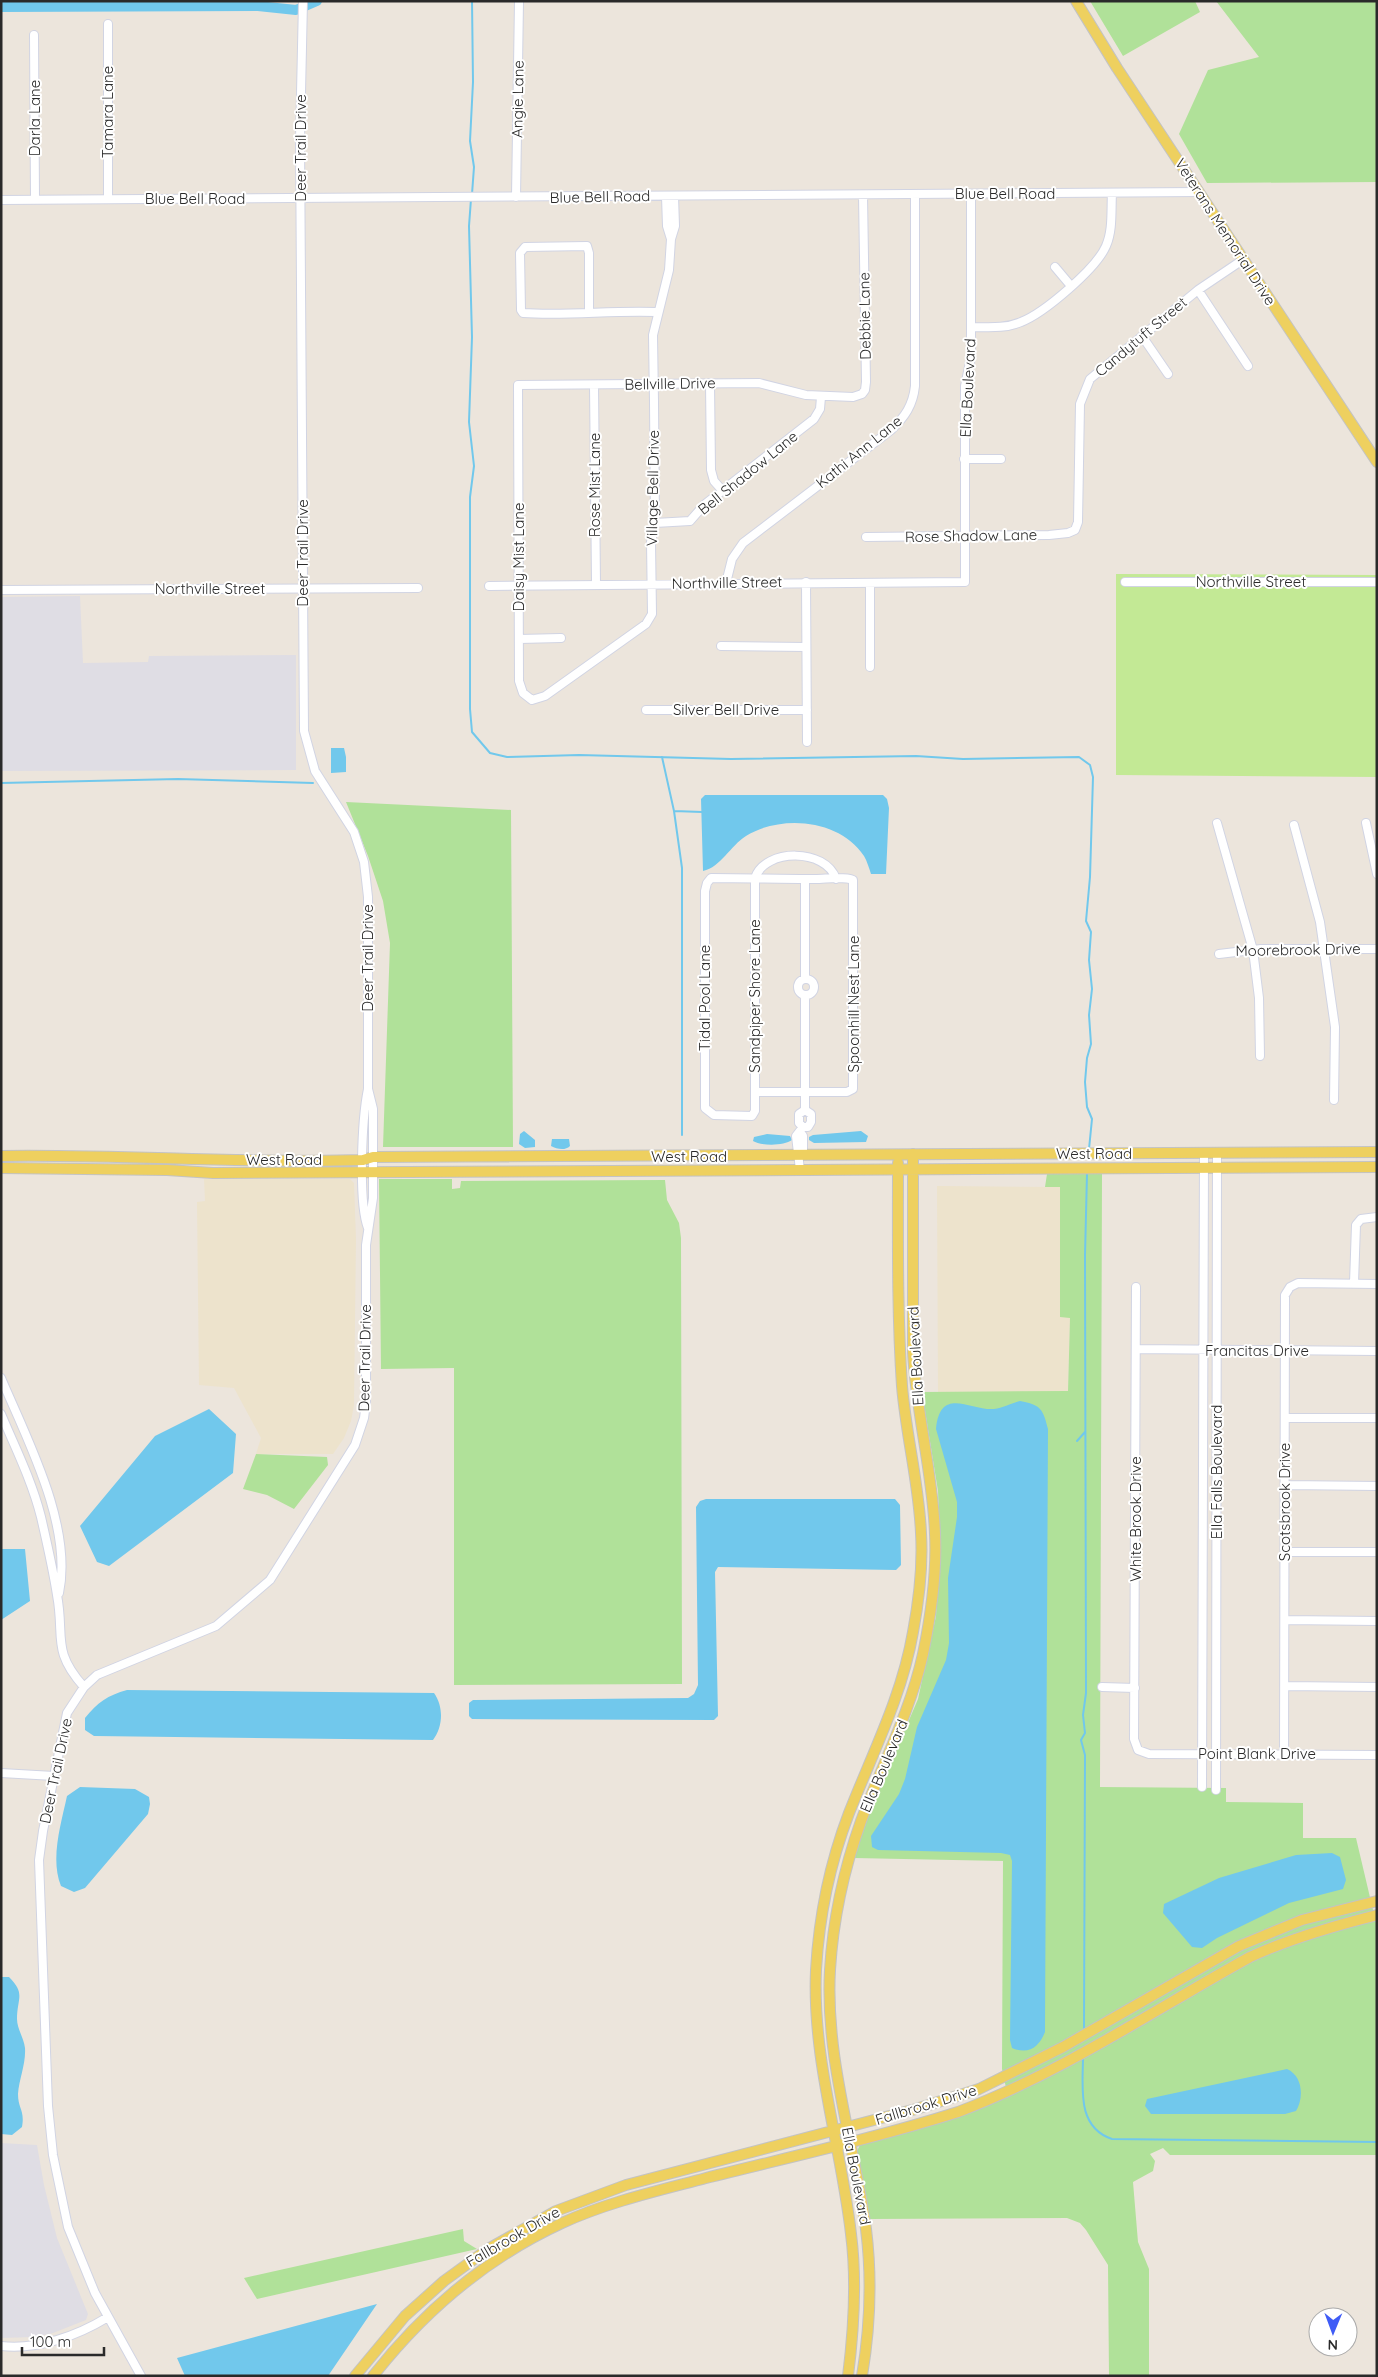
<svg xmlns="http://www.w3.org/2000/svg" width="1378" height="2377" font-family="Quicksand,sans-serif">
<style>
.industrial{fill:#dfdde4}
.education{fill:#ede3cc}
.green{fill:#b0e199}
.pitch{fill:#c3e995}
.water{fill:#71c8ec}
.lines{fill:none;stroke-linecap:round;stroke-linejoin:round}
.stream{stroke:#71c8ec;stroke-width:2}
.river{stroke:#71c8ec;stroke-width:10}
.minor-casing{stroke:#d1d4e3;stroke-width:10}
.major-casing{stroke:#c3c3c3;stroke-width:12}
.minor{stroke:#fff;stroke-width:8}
.major{stroke:#eed05f;stroke-width:10}
.labels{text-anchor:middle;stroke-width:4;stroke-linejoin:round;paint-order:stroke}
.street-label{font-size:15px;fill:#2a2a2a;stroke:#fff}
</style>
<rect width="100%" height="100%" fill="#ece5dc"/>
<path class="industrial" d="M 80,596 L 83,663 L 148,662 L 149,656 L 296,655 L 296,770 L 1,771 L 1,597 Z
M 1,2143 L 37,2145 L 44,2185 L 57,2238 L 88,2314 L 86,2320 L 53,2333 L 35,2337 L 1,2338 Z"/>
<path class="education" d="M 204,1179 L 350,1179 L 354,1183 L 356,1239 L 354,1405 L 351,1421 L 344,1438 L 333,1454 L 256,1454 L 261,1438 L 234,1388 L 199,1385 L 197,1202 L 205,1201 Z
M 937,1186 L 1060,1187 L 1060,1316 L 1070,1317 L 1068,1392 L 938,1392 Z"/>
<path class="green" d="M 1090,1 L 1195,1 L 1200,12 L 1123,56 Z
M 1216,1 L 1377,1 L 1377,182 L 1207,183 L 1179,134 L 1208,70 L 1259,57 Z
M 346,802 L 511,810 L 513,1147 L 383,1147 L 390,943 L 383,901 L 368,856 Z
M 1047,1174 L 1102,1174 L 1100,1787 L 1226,1788 L 1226,1802 L 1303,1803 L 1303,1838 L 1356,1838 L 1377,1927 L 1377,2155 L 1170,2155 L 1163,2148 L 1150,2154 L 1155,2161 L 1153,2171 L 1133,2182 L 1138,2242 L 1149,2269 L 1149,2376 L 1109,2376 L 1108,2265 L 1086,2230 L 1080,2223 L 1067,2218 L 869,2219 L 857,2151 L 861,2143 L 944,2122 L 1008,2097 L 1002,2069 L 1003,1861 L 854,1858 L 869,1814 L 918,1699 L 936,1616 L 940,1540 L 938,1491 L 922,1392 L 1068,1391 L 1070,1318 L 1060,1317 L 1060,1187 L 1045,1187 Z
M 379,1179 L 452,1179 L 452,1189 L 460,1188 L 461,1181 L 665,1180 L 667,1200 L 679,1223 L 681,1238 L 682,1684 L 454,1685 L 454,1368 L 381,1369 Z
M 256,1454 L 327,1457 L 328,1465 L 294,1509 L 267,1495 L 243,1489 Z
M 463,2229 L 464,2241 L 477,2249 L 257,2299 L 244,2278 Z"/>
<path class="pitch" d="M 1116,574 L 1377,575 L 1377,777 L 1116,775 Z"/>
<path class="water" d="M 331,748 L 344,748 L 346,757 L 346,772 L 331,773 Z
M 705,795 L 883,795 L 887,799 L 889,808 L 886,874 L 871,874 C 869,868 867,861 864,856 C 840,819 781,814 746,836 C 730,846 721,867 703,871 L 701,799 Z
M 524,1131 L 535,1140 L 535,1147 L 525,1148 L 519,1144 L 520,1134 Z
M 861,1131 L 868,1136 L 866,1142 L 814,1143 L 809,1140 L 809,1137 L 813,1135 Z
M 767,1134 L 790,1136 L 792,1140 C 784,1146 761,1146 753,1141 L 754,1137 Z
M 552,1139 L 569,1139 L 570,1146 C 565,1151 557,1149 551,1146 Z
M 1020,1401 C 1041,1405 1043,1409 1048,1429 L 1045,2032 C 1039,2047 1029,2055 1012,2048 L 1010,2040 L 1012,1861 L 1010,1855 L 1001,1853 L 878,1850 L 872,1847 L 871,1836 L 899,1794 L 905,1779 L 917,1727 L 946,1660 L 949,1643 L 948,1578 L 957,1517 L 957,1502 L 936,1429 C 940,1385 971,1411 994,1409 C 1003,1408 1012,1403 1020,1401 Z
M 209,1409 L 236,1434 L 233,1473 L 109,1566 L 97,1562 L 80,1526 L 155,1436 Z
M 706,1499 L 895,1499 L 900,1505 L 901,1565 L 896,1570 L 718,1567 L 715,1572 L 718,1716 L 714,1720 L 472,1719 L 469,1716 L 469,1703 L 473,1700 L 688,1698 L 694,1694 L 698,1685 L 696,1507 L 700,1501 Z
M 1,1549 L 25,1549 L 30,1601 L 1,1620 Z
M 127,1690 L 434,1693 C 444,1707 443,1727 433,1740 L 94,1736 L 85,1730 L 85,1718 C 97,1703 108,1695 127,1690 Z
M 80,1787 L 135,1789 L 149,1797 L 150,1804 L 148,1814 L 85,1888 L 74,1892 L 61,1886 C 50,1859 61,1824 67,1796 Z
M 1332,1853 L 1340,1857 L 1346,1880 L 1343,1889 L 1289,1903 L 1217,1938 L 1202,1948 L 1192,1947 L 1163,1913 L 1164,1904 L 1219,1878 L 1296,1855 Z
M 1,1977 L 9,1977 C 26,1994 17,1998 17,2019 C 17,2029 24,2038 25,2048 C 26,2064 19,2079 18,2094 C 18,2109 25,2110 22,2127 L 12,2135 L 1,2134 Z
M 1287,2069 C 1303,2076 1304,2098 1296,2111 L 1285,2114 L 1151,2114 L 1145,2106 L 1147,2099 Z
M 377,2304 L 328,2376 L 185,2376 L 177,2358 Z"/>
<g class="lines">
<path class="stream" d="M 472,194 L 474,167 L 470,141 L 473,82 L 472,1
M 471,199 L 469,226 L 472,337 L 469,422 L 474,466 L 470,497 L 470,709 L 472,732 L 490,753 L 507,757 L 579,755 L 731,759 L 916,756 L 963,759 L 1079,757 L 1090,765 L 1093,777 L 1090,877 L 1086,921 L 1091,932 L 1089,960 L 1092,989 L 1089,1015 L 1091,1044 L 1087,1058 L 1085,1082 L 1087,1107 L 1092,1119 L 1089,1149
M 662,757 L 674,811 L 682,868 L 682,1135
M 1,783 L 178,779 L 313,783
M 674,811 L 702,812
M 1077,1441 L 1085,1432
M 1084,2030 L 1085,1755 L 1081,1740 L 1085,1733 L 1083,1715 L 1086,1693 L 1085,1255 L 1087,1174
M 1083,2057 C 1083,2087 1076,2127 1112,2139 L 1377,2142"/>
<path class="river" d="M 1,7 L 258,6 L 296,10 L 317,1"/>
<defs>
<path id="minor" d="M 303,1 L 300,139 L 304,731 L 315,771 L 354,832 L 364,862 L 368,897 L 368,1089 C 362,1118 358,1202 368,1228
M 34,35 L 35,200
M 666,196 L 667,226 L 671,239
M 674,196 L 675,226 L 671,239 L 669,270 L 653,335 L 654,402 L 655,523 L 651,542 L 652,614 L 646,624 L 545,696 L 532,700 L 523,693 L 519,681 L 518,385 L 759,383 L 806,395 L 853,397 L 862,394 L 865,390 L 866,382 L 863,195
M 516,197 L 519,1
M 108,199 L 108,24
M 1,200 L 1199,192
M 1055,267 L 1071,286
M 1198,290 L 1248,366
M 589,312 L 589,253 L 587,246 L 525,247 L 520,253 L 521,310 L 523,313 C 568,316 613,310 657,312
M 971,327 C 987,327 1005,329 1021,322 C 1044,313 1096,269 1106,246 C 1113,230 1111,211 1112,193
M 1142,336 L 1168,374
M 710,383 L 711,470 L 714,481 L 722,490
M 594,385 L 596,584
M 964,459 L 1001,459
M 655,523 L 690,521 L 704,505 L 814,419 L 820,409 L 821,397
M 866,537 L 1049,535 L 1068,533 L 1075,530 L 1078,522 L 1080,404 L 1090,379 L 1198,290 L 1244,259
M 806,582 L 807,742
M 1125,582 L 1377,582
M 726,583 L 732,559 L 743,543 L 891,430 C 905,417 913,405 915,386 L 915,194
M 489,586 L 965,582 L 965,386 L 971,357 L 971,194
M 1,590 L 418,588
M 519,639 L 561,638
M 721,646 L 806,647
M 870,667 L 870,583
M 646,710 L 807,710
M 1217,823 L 1253,950 L 1259,998 L 1260,1056
M 1366,823 L 1377,874
M 1294,825 L 1320,922 L 1335,1027 L 1334,1100
M 805,879 L 805,978
M 1219,954 L 1261,949 L 1377,949
M798 987a8 8 0 1 1 16 0a8 8 0 1 1-16 0Z
M 755,1092 L 847,1092 L 853,1089 L 853,880 C 844,876 826,879 815,879 C 781,879 746,878 711,878 L 707,883 L 705,891 L 705,1108 L 714,1115 L 752,1116 L 755,1111 L 755,878 C 765,848 826,848 836,879
M 805,1110 L 805,995
M 803,1127 L 799,1123 L 799,1114 L 805,1110
M 800,1154 L 803,1151 L 803,1136 L 800,1132
M 800,1170 L 796,1136 L 803,1127 L 808,1127 L 811,1122 L 811,1114 L 805,1110
M 1354,1283 L 1356,1225 L 1361,1219 L 1377,1217
M 1136,1287 L 1134,1739 L 1138,1750 L 1149,1754 L 1377,1755
M 1136,1349 L 1377,1351
M 1,1378 C 27,1439 73,1526 59,1593
M 1,1414 C 15,1447 32,1481 41,1517 C 47,1543 53,1569 57,1595 C 65,1637 51,1650 84,1687
M 1285,1418 L 1377,1418
M 1286,1485 L 1377,1486
M 1285,1552 L 1377,1552
M 1285,1620 L 1377,1621
M 1285,1686 L 1377,1687
M 1102,1687 L 1135,1688
M 1284,1754 L 1285,1295 L 1290,1287 L 1298,1283 L 1377,1284
M 1,1773 L 54,1776
M 1202,1787 L 1204,1154
M 1216,1790 L 1217,1154
M 1,2346 C 38,2350 77,2336 108,2317
M 141,2376 L 95,2293 L 68,2227 L 53,2155 L 48,2106 L 39,1860 L 43,1831 L 67,1713 L 84,1687 L 97,1675 L 216,1626 L 270,1580 L 355,1445 L 364,1418 L 366,1403 L 366,1245 L 373,1198 L 373,1109 L 368,1089"/>
<path id="major" d="M 1076,1 L 1117,68 L 1377,462
M 1,1156 C 122,1154 243,1164 363,1160 L 373,1157 L 1377,1152
M 1,1168 L 167,1170 L 213,1173 L 1377,1167
M 355,2376 L 405,2316 L 444,2281 L 488,2249 L 556,2211 L 626,2185 L 916,2109 L 979,2089 L 1063,2047 L 1239,1946 L 1302,1920 L 1377,1901
M 373,2376 C 424,2311 486,2258 562,2223 C 608,2202 657,2191 706,2178 C 790,2157 876,2138 958,2112 C 1061,2073 1154,2010 1250,1957 C 1291,1938 1333,1926 1377,1915
M 848,2376 C 854,2328 857,2281 851,2234 C 841,2145 812,2060 816,1970 C 819,1916 830,1863 849,1813 C 873,1752 902,1696 913,1632 C 919,1600 923,1566 921,1533 C 919,1484 906,1435 902,1386 C 897,1312 898,1237 898,1163
M 862,2376 C 870,2328 872,2277 866,2229 C 854,2143 825,2058 830,1970 C 833,1919 844,1869 861,1821 C 882,1765 910,1713 923,1654 C 931,1615 937,1574 935,1534 C 933,1473 916,1413 913,1352 L 913,1154"/>
</defs>
<use href="#minor" class="minor-casing"/>
<use href="#major" class="major-casing"/>
<use href="#minor" class="minor"/>
<use href="#major" class="major"/>
</g>
<g class="labels">
<g class="street-label">
<text transform="translate(518 99) rotate(-89)" y="5">Angie Lane</text>
<text transform="translate(108 112) rotate(-90)" y="5">Tamara Lane</text>
<text transform="translate(35 118) rotate(-90)" y="5">Darla Lane</text>
<text transform="translate(301 148) rotate(-90)" y="5">Deer Trail Drive</text>
<text x="1005" y="199">Blue Bell Road</text>
<text transform="translate(600 197) rotate(-1)" y="5">Blue Bell Road</text>
<text x="195" y="204">Blue Bell Road</text>
<text transform="translate(1225 232) rotate(57)" y="5">Veterans Memorial Drive</text>
<text transform="translate(865 316) rotate(-91)" y="5">Debbie Lane</text>
<text transform="translate(1141 337) rotate(-40)" y="5">Candytuft Street</text>
<text transform="translate(670 384) rotate(-1)" y="5">Bellville Drive</text>
<text transform="translate(968 388) rotate(-87)" y="5">Ella Boulevard</text>
<text transform="translate(859 452) rotate(-39)" y="5">Kathi Ann Lane</text>
<text transform="translate(748 473) rotate(-39)" y="5">Bell Shadow Lane</text>
<text transform="translate(595 485) rotate(-90)" y="5">Rose Mist Lane</text>
<text transform="translate(653 488) rotate(-89)" y="5">Village Bell Drive</text>
<text transform="translate(971 536) rotate(-1)" y="5">Rose Shadow Lane</text>
<text transform="translate(303 553) rotate(-90)" y="5">Deer Trail Drive</text>
<text transform="translate(519 557) rotate(-90)" y="5">Daisy Mist Lane</text>
<text x="1251" y="587">Northville Street</text>
<text transform="translate(727 583) rotate(-1)" y="5">Northville Street</text>
<text x="210" y="594">Northville Street</text>
<text x="726" y="715">Silver Bell Drive</text>
<text transform="translate(1298 950) rotate(-1)" y="5">Moorebrook Drive</text>
<text transform="translate(368 958) rotate(-90)" y="5">Deer Trail Drive</text>
<text transform="translate(755 996) rotate(-90)" y="5">Sandpiper Shore Lane</text>
<text transform="translate(705 998) rotate(-90)" y="5">Tidal Pool Lane</text>
<text transform="translate(854 1004) rotate(-90)" y="5">Spoonhill Nest Lane</text>
<text x="1094" y="1159">West Road</text>
<text x="689" y="1162">West Road</text>
<text x="284" y="1165">West Road</text>
<text x="1257" y="1356">Francitas Drive</text>
<text transform="translate(916 1356) rotate(-93)" y="5">Ella Boulevard</text>
<text transform="translate(365 1358) rotate(-89)" y="5">Deer Trail Drive</text>
<text transform="translate(1217 1472) rotate(-90)" y="5">Ella Falls Boulevard</text>
<text transform="translate(1285 1502) rotate(-90)" y="5">Scotsbrook Drive</text>
<text transform="translate(1136 1519) rotate(-90)" y="5">White Brook Drive</text>
<text x="1257" y="1759">Point Blank Drive</text>
<text transform="translate(884 1766) rotate(-67)" y="5">Ella Boulevard</text>
<text transform="translate(56 1771) rotate(-78)" y="5">Deer Trail Drive</text>
<text transform="translate(926 2105) rotate(-17)" y="5">Fallbrook Drive</text>
<text transform="translate(856 2176) rotate(79)" y="5">Ella Boulevard</text>
<text transform="translate(513 2237) rotate(-30)" y="5">Fallbrook Drive</text>
</g>
</g>
<rect width="1378" height="2377" fill="none" stroke="#2a2a2a" stroke-width="5"/>
<g transform="translate(1333 2332) rotate(181)"><circle r="24" fill="#ffffff" stroke="#aaaaaa"/>
<path d="M0-4L9 19L0 12L-9 19Z" fill="#3f5cf6"/>
<text y="-8" font-size="14" font-weight="bold" text-anchor="middle" fill="#2a2a2a">N</text>
</g>
<path d="M22 2347v8h82v-8" fill="none" stroke="#2a2a2a" stroke-width="2.5"/>
<text x="30" y="2347" font-size="15" fill="#2a2a2a" stroke="#ffffff" stroke-width="4" paint-order="stroke">100 m</text>
</svg>
